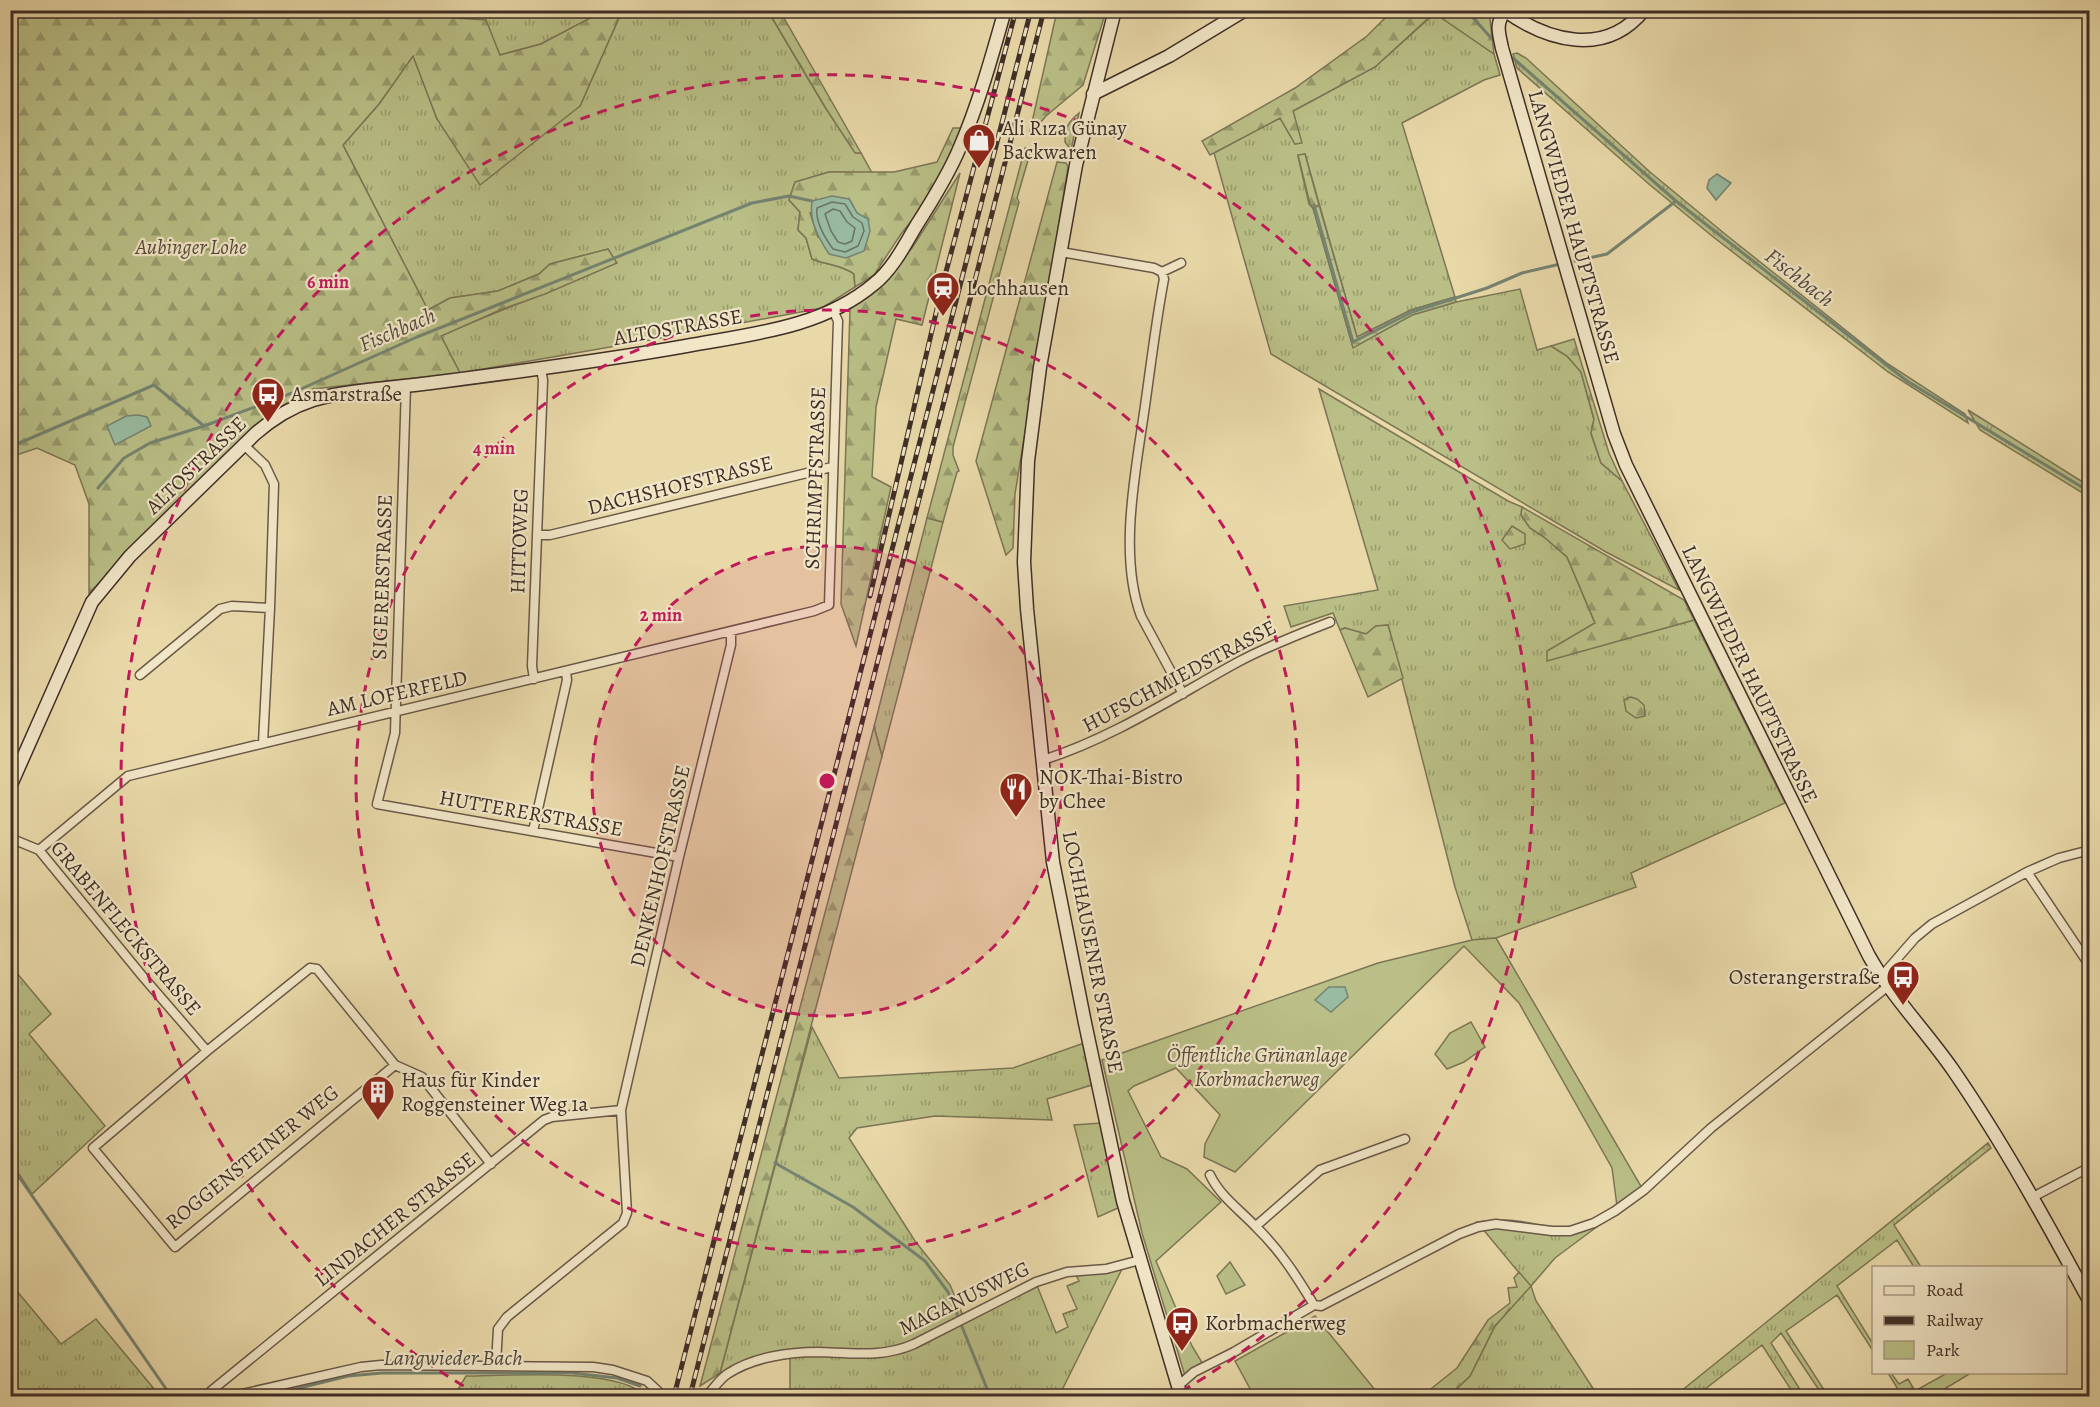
<svg xmlns="http://www.w3.org/2000/svg" width="2100" height="1407" font-family="Alegreya,serif">
<style>
.grass{fill:url(#grass-tufts);stroke:#7c7656;stroke-width:1.5}
.forest{fill:url(#forest-firs);stroke:#7c7656;stroke-width:1.5;fill-rule:evenodd}
.wetland{fill:url(#wetland-marsh);stroke:#7c7656;stroke-width:1.5}
.green{fill:#b9bf86;stroke:#7c7656;stroke-width:1.5}
.water{fill:#99bba2;stroke:#758371;stroke-width:1.5}
.lines{fill:none;stroke-linecap:round;stroke-linejoin:round}
.shore{stroke:#6c7464;stroke-width:1.5}
.stream{stroke:#758371;stroke-width:3}
.street-casing{stroke:#6a5948;stroke-width:11}
.secondary-casing{stroke:#3f2e27;stroke-width:15}
.street{stroke:#f1e6c7;stroke-width:8}
.secondary{stroke:#f1e6c7;stroke-width:12}
.rail-casing{stroke:#3f2e27;stroke-width:5}
.rail{stroke:#f1e6c7;stroke-width:3;stroke-dasharray:9;stroke-linecap:butt}
.ring{fill:none;stroke:#c2185b;stroke-width:3;stroke-dasharray:10 8}
.labels{text-anchor:middle;stroke-width:4.5;stroke-linejoin:round;paint-order:stroke}
.poi-label{font-size:21px;fill:#3f2e27;stroke:#f1e6c7;text-anchor:start}
.street-label{font-size:21px;fill:#3f2e27;stroke:#f1e6c7}
.park-label{font-size:21px;font-style:italic;fill:#574b3a;stroke:#f1e6c7}
.water-label{font-size:22px;font-style:italic;fill:#514a40;stroke:#f1e6c7}
.centre{fill:#c2185b;stroke:#f1e6c7;stroke-width:3}
.ring-label{font-size:18px;text-anchor:middle;font-weight:bold;fill:#c2185b;stroke:#f1e6c7;stroke-width:4.5;stroke-linejoin:round;paint-order:stroke}
</style>
<defs>
<pattern id="grass-tufts" width="24" height="20" patternUnits="userSpaceOnUse" patternTransform="scale(1.5)"><rect width="24" height="20" fill="#b9bf86"/><path d="M3 7l-1-3M5 7V3M7 7l1-3M15 17l-1-3M17 17v-4M19 17l1-3" fill="none" stroke="#989c6e"/></pattern>
<pattern id="forest-firs" width="22" height="20" patternUnits="userSpaceOnUse" patternTransform="scale(1.5)"><rect width="22" height="20" fill="#b9bf86"/><path d="M5 1l3.5 6h-7zM16 11l3.5 6h-7z" fill="#989c6e"/></pattern>
<pattern id="wetland-marsh" width="20" height="14" patternUnits="userSpaceOnUse" patternTransform="scale(1.5)"><rect width="20" height="14" fill="#b9bf86"/><path d="M1 5h8M5 5V1M11 12h8M15 12V8" fill="none" stroke="#989c6e"/></pattern>
</defs>
<rect width="100%" height="100%" fill="#e9d9a9"/>
<filter id="stains"><feTurbulence type="fractalNoise" baseFrequency=".00333" numOctaves="4"/><feColorMatrix values="0 0 0 0 .2 0 0 0 0 .09 0 0 0 0 .02 0 0 0 .5 -.17"/></filter>
<radialGradient id="worn" r=".72"><stop offset=".6" stop-color="#630" stop-opacity="0"/><stop offset="1" stop-color="#630" stop-opacity=".3"/></radialGradient>
<path class="grass" d="M 456,11 L 597,11 L 595,16 L 541,44 L 500,55 L 454,18 Z
M 622,11 L 768,11 L 825,107 L 855,152 L 861,153 L 872,173 L 829,172 L 795,182 L 789,200 L 800,212 L 798,230 L 806,238 L 812,259 C 827,265 842,265 854,274 L 855,287 L 822,308 L 639,342 L 460,373 L 441,336 C 499,310 558,289 616,263 L 608,249 L 550,264 L 539,274 L 498,291 L 450,298 L 428,310 L 343,145 L 379,104 L 413,55 L 437,119 L 580,106 Z
M 1435,13 L 1494,54 L 1500,75 L 1484,80 L 1402,123 L 1455,297 L 1411,310 L 1357,337 L 1305,154 L 1298,156 L 1309,204 L 1313,208 L 1353,347 L 1412,315 L 1456,302 L 1520,289 L 1537,350 L 1551,346 L 1567,356 L 1581,372 L 1594,420 L 1591,434 L 1601,463 L 1622,481 L 1679,590 L 1606,552 L 1271,354 L 1214,153 L 1280,118 L 1295,144 L 1301,143 L 1293,111 L 1375,67 Z
M 1517,53 L 1526,58 L 1650,172 L 1725,234 L 1888,364 L 1965,414 L 1968,423 L 1888,372 L 1712,236 L 1650,185 L 1517,68 L 1513,54 Z
M 1079,113 L 1071,150 L 1065,142 C 1065,128 1068,122 1079,113 Z
M 1319,389 L 1508,501 L 1522,507 L 1521,515 L 1530,528 L 1544,537 L 1567,557 L 1595,623 L 1548,651 L 1548,660 L 1694,620 L 1785,803 L 1631,873 L 1636,887 L 1496,938 L 1472,940 L 1455,887 L 1388,625 L 1376,626 L 1366,634 L 1345,628 L 1340,630 L 1333,613 L 1291,627 L 1284,606 L 1378,590 Z
M 1968,410 L 2089,486 L 2089,497 L 1980,430 Z
M 927,518 L 943,522 L 882,756 L 874,727 Z
M 11,966 L 51,1014 L 29,1034 L 105,1126 L 32,1194 L 11,1162 Z
M 812,1027 L 839,1078 L 1013,1068 L 1084,1043 L 1092,1085 L 1047,1099 L 1052,1120 L 935,1116 L 857,1128 L 849,1138 L 915,1241 L 950,1285 L 964,1318 L 904,1346 L 886,1351 L 754,1359 L 720,1373 Z
M 1757,1088 L 1687,1152 L 1602,1223 L 1555,1258 L 1531,1286 L 1536,1301 L 1598,1396 L 1449,1396 L 1470,1376 L 1495,1326 L 1530,1286 L 1477,1222 C 1491,1220 1504,1219 1518,1221 C 1535,1223 1554,1230 1572,1226 C 1618,1217 1649,1179 1682,1149 C 1706,1127 1732,1108 1757,1088 Z
M 1101,1123 L 1118,1208 L 1098,1217 L 1074,1125 Z
M 1988,1143 L 1991,1148 L 1894,1225 L 1921,1267 L 1914,1267 L 1897,1240 L 1837,1286 L 1873,1344 L 1873,1351 L 1837,1295 L 1786,1331 L 1828,1396 L 1823,1396 L 1781,1333 L 1771,1343 L 1804,1396 L 1795,1396 L 1762,1345 L 1696,1396 L 1675,1396 Z
M 1122,1269 L 1059,1396 L 790,1396 L 790,1358 L 794,1356 L 892,1354 L 1036,1283 L 1056,1333 L 1068,1327 L 1063,1314 L 1077,1309 L 1067,1286 L 1079,1281 L 1076,1275 Z
M 11,1284 L 61,1344 L 96,1319 L 160,1396 L 11,1396 Z
M 1888,1373 L 1891,1373 L 1899,1384 L 1908,1379 L 1915,1391 L 1947,1373 L 1971,1373 L 1933,1396 L 1902,1396 Z
M 466,1376 C 505,1376 619,1367 645,1396 L 454,1396 Z"/>
<path class="forest" d="M 1393,10 L 1489,11 L 1494,54 L 1434,13 L 1375,67 L 1293,111 L 1302,143 L 1295,144 L 1280,118 L 1210,155 L 1202,141 L 1295,88 L 1367,36 Z
M 11,11 L 456,11 L 454,18 L 486,20 L 500,55 L 541,44 L 594,16 L 597,11 L 622,11 L 580,106 L 480,185 L 437,119 L 413,56 L 379,104 L 343,145 L 428,310 L 450,298 L 498,291 L 539,274 L 550,264 L 608,249 L 617,263 L 545,294 L 500,310 L 441,336 L 460,373 L 313,389 L 271,412 L 89,593 L 89,504 L 75,465 L 37,448 L 11,457 Z
M 768,11 L 780,11 L 861,153 L 855,153 L 825,107 Z
M 1057,11 L 1106,11 L 1083,85 L 1046,116 L 1033,131 L 1030,131 Z
M 953,128 L 962,128 L 946,164 L 913,219 L 901,234 L 874,275 L 855,287 L 854,274 C 842,265 827,265 812,259 L 806,238 L 798,230 L 800,212 L 789,200 L 795,182 L 829,172 L 894,172 L 937,162 ZM 849,199 L 857,213 L 818,237 L 810,213 Z
M 1025,148 L 1031,150 L 1017,198 L 1019,202 L 953,447 L 953,455 L 959,471 L 957,472 L 943,522 L 927,518 Z
M 1305,154 L 1319,205 L 1313,208 L 1310,204 L 1298,155 Z
M 1057,162 L 1066,163 L 1068,167 L 1015,494 L 1013,548 L 1006,555 L 976,461 Z
M 960,173 L 922,325 L 896,319 L 876,407 L 872,477 L 891,487 L 856,646 L 841,604 L 850,309 L 880,285 L 912,248 Z
M 1574,339 L 1609,453 L 1622,481 L 1601,463 L 1591,433 L 1594,419 L 1581,372 L 1567,356 L 1551,346 Z
M 1522,507 L 1684,600 L 1694,620 L 1547,661 L 1547,651 L 1595,623 L 1567,557 L 1544,537 L 1530,528 L 1521,515 Z
M 1512,526 L 1525,534 L 1525,544 L 1510,549 L 1502,540 Z
M 1388,625 L 1403,678 L 1368,697 L 1340,630 L 1345,628 L 1366,634 L 1376,626 Z
M 1630,697 L 1637,699 L 1644,705 L 1645,716 L 1636,718 L 1626,711 L 1624,700 Z
M 874,727 L 882,756 L 720,1373 L 700,1386 Z
M 1519,1272 L 1531,1286 L 1495,1326 L 1470,1376 L 1449,1396 L 1422,1396 L 1457,1368 L 1488,1320 L 1510,1303 L 1508,1288 L 1517,1287 L 1514,1278 Z"/>
<path class="wetland" d="M 1319,205 L 1357,337 L 1411,310 L 1455,297 L 1456,302 L 1412,315 L 1353,348 L 1313,208 Z"/>
<path class="green" d="M 1496,938 L 1642,1188 L 1617,1206 L 1612,1168 L 1519,1003 L 1464,946 L 1235,1172 L 1204,1157 L 1205,1144 L 1220,1115 L 1176,1068 L 1134,1086 L 1128,1091 L 1161,1157 L 1187,1169 L 1221,1202 L 1156,1261 L 1192,1346 L 1204,1366 L 1185,1376 L 1142,1233 L 1102,1060 L 1378,963 L 1472,940 Z
M 1471,1022 L 1485,1047 L 1464,1062 L 1447,1069 L 1435,1054 L 1450,1033 Z
M 1230,1262 L 1245,1285 L 1226,1294 L 1217,1276 Z
M 1315,1316 L 1380,1396 L 1254,1396 L 1235,1361 Z"/>
<path class="water" d="M 1717,174 L 1731,183 L 1716,200 L 1707,188 L 1709,180 Z
M 832,196 L 849,199 L 857,213 L 868,219 L 870,231 L 864,251 L 846,258 L 829,254 C 818,237 809,221 812,201 Z
M 138,415 L 147,417 L 151,426 L 115,445 L 107,426 L 126,416 Z
M 1329,987 L 1345,987 L 1348,997 L 1331,1012 L 1315,1000 Z"/>
<g class="lines">
<path class="shore" d="M 832,202 L 845,204 L 853,217 L 862,223 L 864,231 L 858,246 L 845,252 L 833,249 C 825,238 815,222 817,208 Z
M 833,209 L 840,211 L 847,222 L 855,228 L 852,241 L 845,244 L 838,242 L 831,231 L 825,214 Z"/>
<path class="stream" d="M 1466,10 L 1493,40
M 1513,58 L 1676,201 L 1907,381 L 2090,492
M 1314,205 L 1353,342 L 1412,312 L 1487,288 L 1522,273 L 1556,265
M 1575,261 L 1607,254 L 1676,201
M 10,447 L 154,385 L 204,426 L 292,393 L 417,337 L 752,203 L 789,196 L 812,201
M 98,488 L 124,458 L 150,443 L 204,426
M 775,1163 L 853,1207 L 925,1261 L 948,1292 L 990,1396
M 10,1164 L 171,1396
M 267,1396 L 348,1376 L 382,1373 L 572,1373 L 617,1378 L 640,1386"/>
<defs>
<path id="street" d="M 1061,252 L 1154,268 L 1162,272 L 1164,279 C 1156,321 1151,364 1145,406 C 1136,470 1118,554 1141,616 L 1183,694
M 1162,272 L 1181,263
M 406,386 L 395,733 L 377,804 L 679,857
M 244,445 L 265,465 L 274,484 L 270,608 L 263,743
M 537,535 L 550,535 L 832,467
M 140,675 L 220,609 L 232,606 L 270,608
M 534,679 L 532,666 L 543,380 L 541,369
M 1043,760 C 1113,738 1174,697 1238,662 C 1268,646 1299,634 1330,622
M 533,831 L 567,680 L 566,672
M 10,838 L 39,850 L 144,978 L 207,1051
M 39,850 L 128,776 L 814,611 L 829,605 L 838,321 L 833,310
M 2027,872 L 2090,966
M 1881,977 L 1915,938 L 1932,924 L 2027,872 L 2059,858 L 2090,850
M 395,1065 L 175,1247 L 93,1148 L 207,1051 L 310,968 L 317,969 L 395,1065 L 422,1077 L 491,1164
M 1210,1175 C 1220,1196 1240,1210 1256,1227 C 1280,1250 1297,1277 1314,1305
M 2033,1197 L 2090,1167
M 1256,1226 L 1320,1170 L 1405,1139
M 496,1364 L 498,1329 L 507,1317 L 623,1223 L 627,1213 L 621,1110 L 679,857 L 731,645 L 731,631
M 1178,1386 L 1194,1372 L 1234,1352 L 1309,1308 L 1314,1305 L 1321,1306 L 1459,1234 L 1478,1227 L 1496,1224 L 1552,1231 L 1570,1231 L 1594,1223 L 1615,1211 L 1644,1190 L 1711,1128 L 1887,987
M 209,1396 L 211,1391 L 544,1120 L 552,1117 L 621,1110
M 233,1396 L 361,1367 L 381,1365 L 593,1367 L 613,1370 L 647,1381 L 661,1394
M 707,1396 C 714,1388 720,1378 729,1373 C 754,1357 790,1352 818,1352 C 851,1353 883,1358 914,1344 L 1036,1282 L 1067,1272 L 1106,1269 L 1140,1260"/>
<path id="secondary" d="M 1115,10 L 1076,165 L 1040,367 L 1028,461 L 1024,562 L 1027,609 L 1053,862 L 1085,1023 L 1123,1201 L 1181,1396
M 1504,10 C 1547,41 1605,58 1644,10
M 1505,11 C 1495,24 1499,33 1502,48 L 1614,434 L 1626,465 L 1869,956 C 1892,997 1926,1031 1953,1070 C 2004,1144 2047,1223 2090,1302
M 1093,94 L 1169,56 L 1245,10
M 10,787 L 92,602 L 130,556 L 255,434 C 272,419 291,407 313,400 C 347,390 394,388 431,383 C 516,372 602,361 686,346 C 751,334 822,328 874,284 C 892,270 905,245 916,226 C 932,201 949,174 960,147 C 979,103 992,56 1005,10"/>
</defs>
<use href="#street" class="street-casing"/>
<use href="#secondary" class="secondary-casing"/>
<use href="#street" class="street"/>
<use href="#secondary" class="secondary"/>
<defs>
<path id="rail" d="M 870,596 L 943,283 L 1016,10
M 674,1396 L 1031,10
M 690,1396 L 1044,10"/>
</defs>
<use href="#rail" class="rail-casing"/>
<use href="#rail" class="rail"/>
</g>
<circle cx="827" cy="781" r="235" fill="#c2185b" fill-opacity=".12"/>
<g class="ring">
<circle cx="827" cy="781" r="235"/>
<circle cx="827" cy="781" r="471"/>
<path d="M479 1395A706 706 0 1 1 1175 1395"/>
</g>
<defs>
<symbol id="shop-pin" viewBox="-11 -11 22 30"><path d="M0 17L-7.5 6A9.5 9.5 0 1 1 7.5 6Z" fill="#8f2418" stroke="#f1e6c7"/><path d="M-5-2.5h2.3a2.7 3.5 0 0 1 5.4 0H5L5.5 6h-11ZM-1.5-2.5h3a1.5 2.3 0 0 0-3 0Z" fill="#fff"/></symbol>
<symbol id="station-pin" viewBox="-11 -11 22 30"><path d="M0 17L-7.5 6A9.5 9.5 0 1 1 7.5 6Z" fill="#8f2418" stroke="#f1e6c7"/><path d="M-3-6H3Q5-6 5-4V2Q5 4 3 4L4.5 6H3L1.5 4h-3L-3 6H-4.5L-3 4Q-5 4-5 2V-4Q-5-6-3-6ZM-3.5-4v3h7v-3ZM-3.5 1v1.5H-2V1ZM2 1v1.5H3.5V1Z" fill="#fff"/></symbol>
<symbol id="bus-pin" viewBox="-11 -11 22 30"><path d="M0 17L-7.5 6A9.5 9.5 0 1 1 7.5 6Z" fill="#8f2418" stroke="#f1e6c7"/><path d="M-5-6H5V4H4V6H2V4H-2V6H-4V4H-5ZM-3.5-4V0h7V-4ZM-3.5 1.2v1.5H-2V1.2ZM2 1.2v1.5H3.5V1.2Z" fill="#fff"/></symbol>
<symbol id="restaurant-pin" viewBox="-11 -11 22 30"><path d="M0 17L-7.5 6A9.5 9.5 0 1 1 7.5 6Z" fill="#8f2418" stroke="#f1e6c7"/><path d="M-5-6h1v4h1v-4h1v4h1v-4h1v5L-1.5 .5V6h-2V.5L-5-1ZM5-6V6H3V1.5H1.5Q1.5-4 5-6Z" fill="#fff"/></symbol>
<symbol id="building-pin" viewBox="-11 -11 22 30"><path d="M0 17L-7.5 6A9.5 9.5 0 1 1 7.5 6Z" fill="#8f2418" stroke="#f1e6c7"/><path d="M-4-6H4V6H1V3H-1V6H-4ZM-2.5-4.3h1.7v1.8h-1.7ZM.8-4.3h1.7v1.8H.8ZM-2.5-1h1.7V.8h-1.7ZM.8-1h1.7V.8H.8Z" fill="#fff"/></symbol>
</defs>
<g fill-rule="evenodd">
<use href="#shop-pin" x="960" y="121" width="38" height="52"/>
<use href="#station-pin" x="924" y="269" width="38" height="52"/>
<use href="#bus-pin" x="249" y="375" width="38" height="52"/>
<use href="#restaurant-pin" x="997" y="770" width="38" height="52"/>
<use href="#bus-pin" x="1884" y="958" width="38" height="52"/>
<use href="#building-pin" x="359" y="1073" width="38" height="52"/>
<use href="#bus-pin" x="1163" y="1304" width="38" height="52"/>
</g>
<g class="labels">
<g class="poi-label">
<text x="1002" y="135">Ali Rıza Günay<tspan x="1002" dy="24">Backwaren</tspan></text>
<text x="966" y="295">Lochhausen</text>
<text x="291" y="401">Asmarstraße</text>
<text x="1039" y="784">NOK-Thai-Bistro<tspan x="1039" dy="24">by Chee</tspan></text>
<text x="1880" y="984" text-anchor="end">Osterangerstraße</text>
<text x="401" y="1087">Haus für Kinder<tspan x="401" dy="24">Roggensteiner Weg 1a</tspan></text>
<text x="1205" y="1330">Korbmacherweg</text>
</g>
<g class="street-label">
<text transform="translate(1574 227) rotate(74)" y="7">LANGWIEDER HAUPTSTRASSE</text>
<text transform="translate(678 327) rotate(-10)" y="7">ALTOSTRASSE</text>
<text transform="translate(196 465) rotate(-44)" y="7">ALTOSTRASSE</text>
<text transform="translate(815 478) rotate(-88)" y="7">SCHRIMPFSTRASSE</text>
<text transform="translate(680 485) rotate(-14)" y="7">DACHSHOFSTRASSE</text>
<text transform="translate(519 541) rotate(-88)" y="7">HITTOWEG</text>
<text transform="translate(382 577) rotate(-88)" y="7">SIGERERSTRASSE</text>
<text transform="translate(1750 674) rotate(64)" y="7">LANGWIEDER HAUPTSTRASSE</text>
<text transform="translate(1179 676) rotate(-28)" y="7">HUFSCHMIEDSTRASSE</text>
<text transform="translate(397 693) rotate(-13)" y="7">AM LOFERFELD</text>
<text transform="translate(531 813) rotate(10)" y="7">HUTTERERSTRASSE</text>
<text transform="translate(660 866) rotate(-77)" y="7">DENKENHOFSTRASSE</text>
<text transform="translate(126 928) rotate(50)" y="7">GRABENFLECKSTRASSE</text>
<text transform="translate(1093 952) rotate(79)" y="7">LOCHHAUSENER STRASSE</text>
<text transform="translate(252 1157) rotate(-39)" y="7">ROGGENSTEINER WEG</text>
<text transform="translate(395 1219) rotate(-39)" y="7">LINDACHER STRASSE</text>
<text transform="translate(964 1298) rotate(-26)" y="7">MAGANUSWEG</text>
</g>
<g class="park-label">
<text x="191" y="254">Aubinger Lohe</text>
<text x="1257" y="1062">Öffentliche Grünanlage<tspan x="1257" dy="24">Korbmacherweg</tspan></text>
</g>
<g class="water-label">
<text transform="translate(1800 277) rotate(38)" y="8">Fischbach</text>
<text transform="translate(397 329) rotate(-23)" y="8">Fischbach</text>
<text x="453" y="1365">Langwieder Bach</text>
</g>
</g>
<circle cx="827" cy="781" r="9" class="centre"/>
<g class="ring-label">
<text x="328" y="288">6 min</text>
<text x="494" y="454">4 min</text>
<text x="661" y="621">2 min</text>
</g>
<rect width="2100" height="1407" fill="none" stroke="#e9d9a9" stroke-width="36"/>
<rect x="12" y="12" width="2076" height="1383" fill="none" stroke="#3f2e27" stroke-width="3"/>
<rect x="18" y="18" width="2064" height="1371" fill="none" stroke="#3f2e27" stroke-width="1.5"/>
<rect x="1872" y="1266" width="195" height="108" fill="#f1e6c7" stroke="#aa9c87" stroke-width="1.5"/>
<rect x="1884" y="1286" width="30" height="9" fill="#f1e6c7" stroke="#aa9c87" stroke-width="1.5"/>
<text x="1926" y="1296" font-size="18" fill="#3f2e27">Road</text>
<rect x="1884" y="1316" width="30" height="9" fill="#3f2e27" stroke="#aa9c87" stroke-width="1.5"/>
<text x="1926" y="1326" font-size="18" fill="#3f2e27">Railway</text>
<rect x="1884" y="1341" width="30" height="18" fill="#b9bf86" stroke="#aa9c87" stroke-width="1.5"/>
<text x="1926" y="1356" font-size="18" fill="#3f2e27">Park</text>
<rect width="100%" height="100%" filter="url(#stains)"/>
<rect width="100%" height="100%" fill="url(#worn)"/>
</svg>
